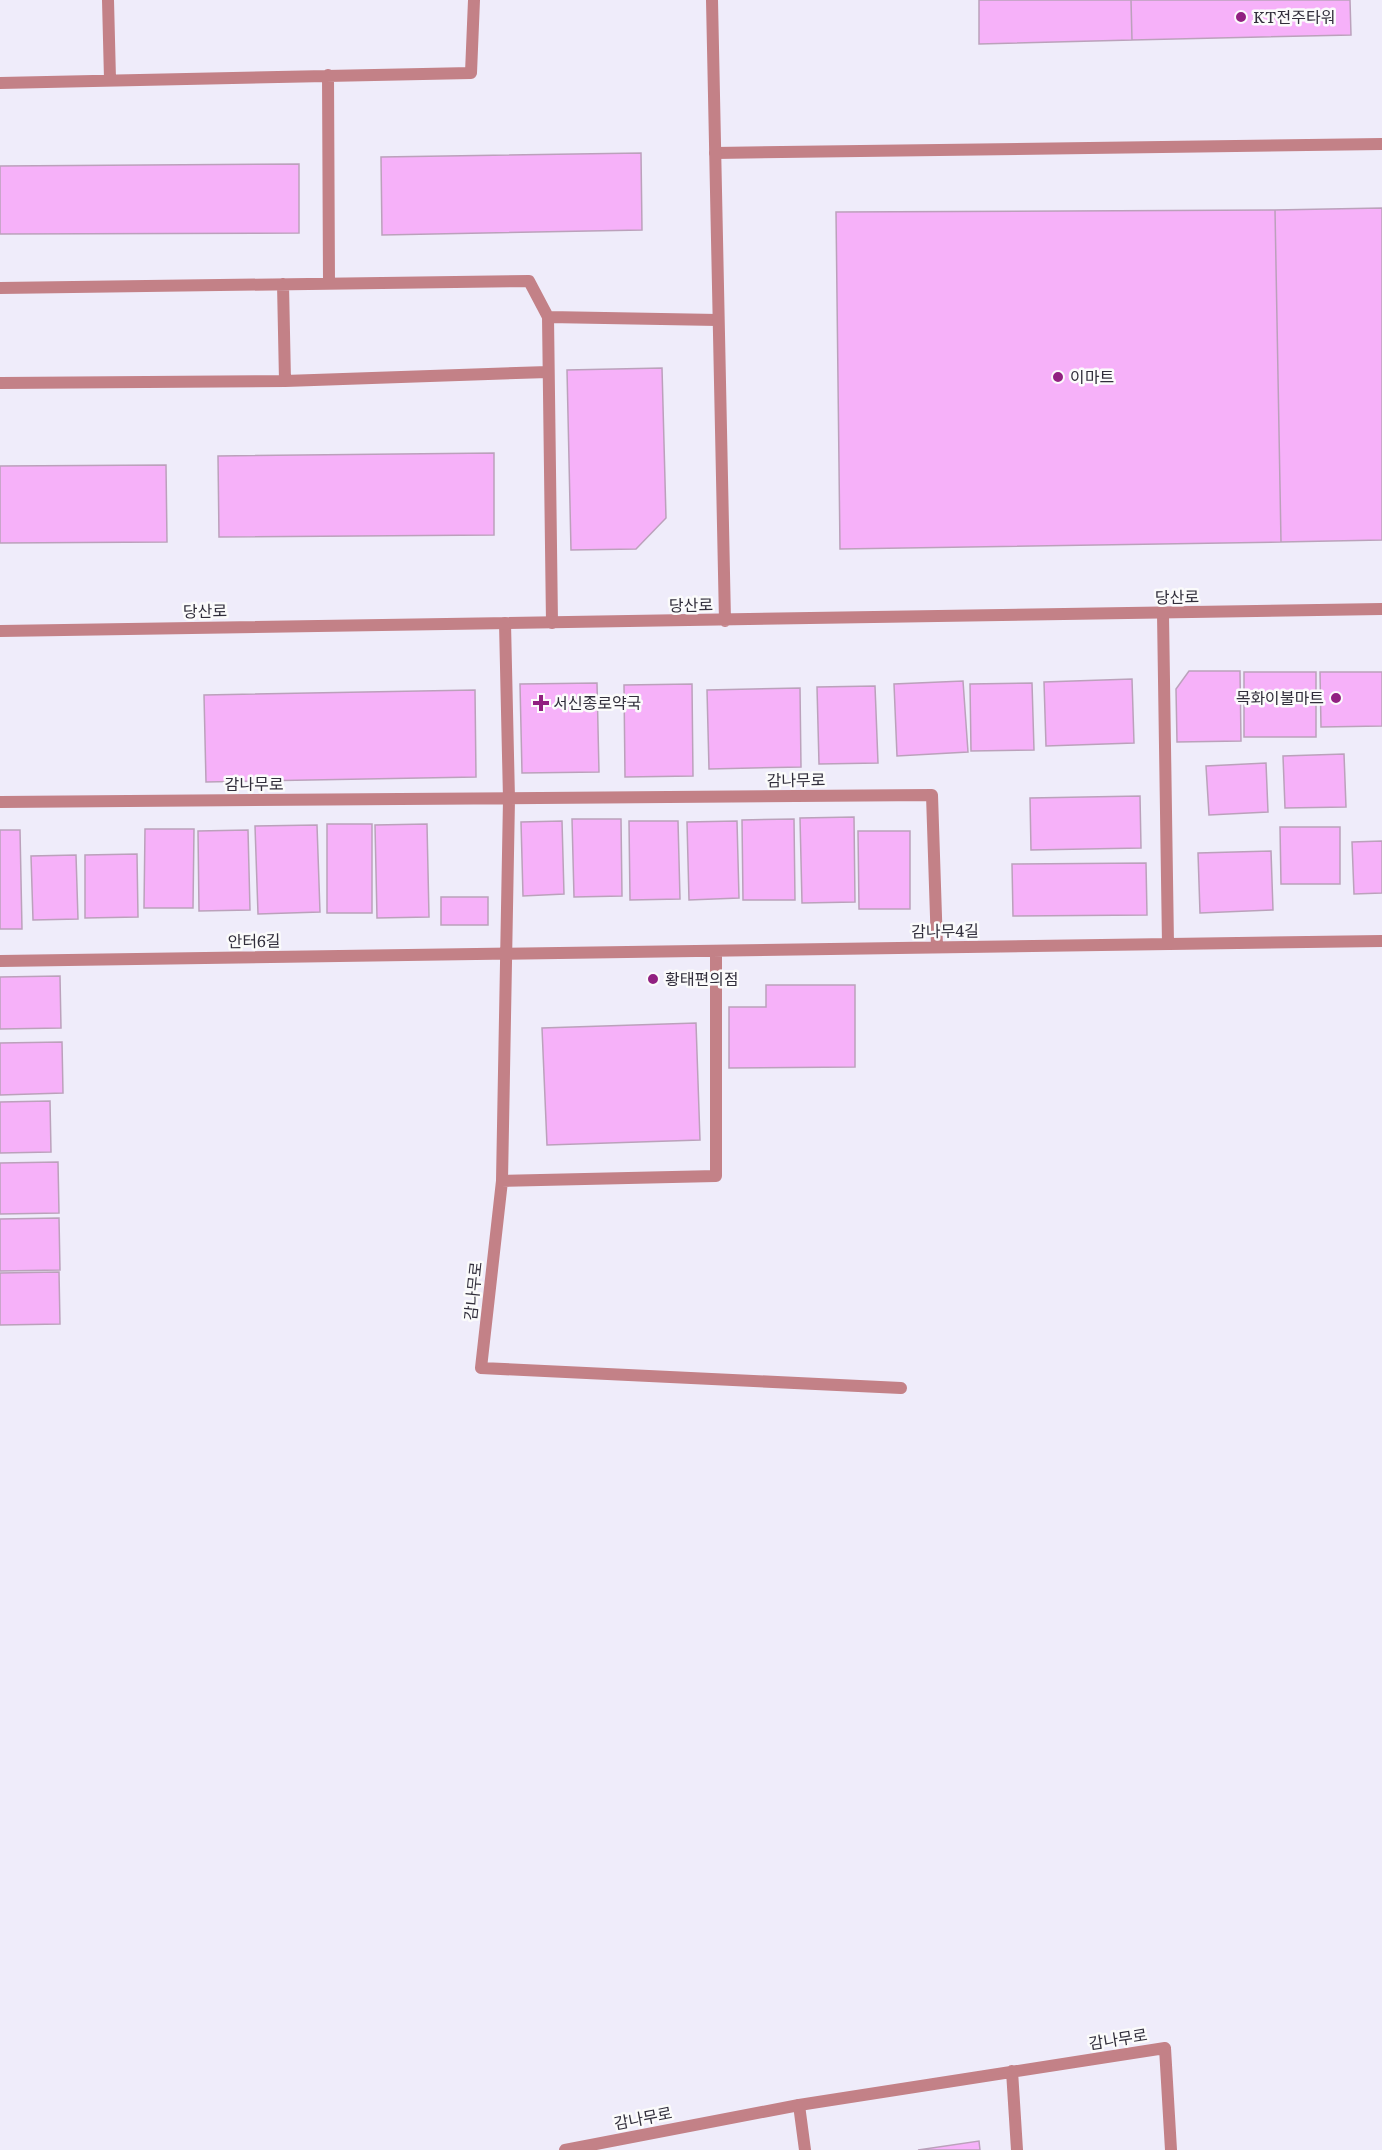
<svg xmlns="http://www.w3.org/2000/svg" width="1382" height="2150" font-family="Literata,'Noto Sans KR',serif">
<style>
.building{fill:#f6b1f9;stroke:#bba1bb;stroke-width:1.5}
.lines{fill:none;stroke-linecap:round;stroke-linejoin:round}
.service{stroke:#c38187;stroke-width:12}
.pedestrian{stroke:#c38187;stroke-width:12}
.minor{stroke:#c38187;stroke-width:12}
.tertiary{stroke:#c38187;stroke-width:12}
.poi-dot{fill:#912081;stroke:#fbfbfb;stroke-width:2}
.labels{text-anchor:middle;stroke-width:5;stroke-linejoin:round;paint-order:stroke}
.poi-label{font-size:16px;fill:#312e3b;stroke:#fbfbfb;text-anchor:start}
.street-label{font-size:16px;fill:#312e3b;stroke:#fbfbfb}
</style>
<rect width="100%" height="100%" fill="#efecfa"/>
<path class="building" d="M 979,0 L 1131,0 L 1132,40 L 979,44 Z
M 1131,0 L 1350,0 L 1351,35 L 1132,40 Z
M 641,153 L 642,230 L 382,235 L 381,157 Z
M 299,164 L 299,233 L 0,234 L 0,166 Z
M 1382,208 L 1382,540 L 1281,542 L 1275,210 Z
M 1275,210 L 1281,542 L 840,549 L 836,212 Z
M 662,368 L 666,518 L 636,549 L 571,550 L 567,370 Z
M 494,453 L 494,535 L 219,537 L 218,456 Z
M 166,465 L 167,542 L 0,543 L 0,466 Z
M 1189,671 L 1240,671 L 1241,741 L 1177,742 L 1176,689 Z
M 1244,672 L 1316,672 L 1316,737 L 1244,737 Z
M 1320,672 L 1382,672 L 1382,726 L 1321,727 Z
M 1132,679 L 1134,743 L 1046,746 L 1044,682 Z
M 963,681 L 968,752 L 897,756 L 894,684 Z
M 597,683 L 599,772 L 522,773 L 520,684 Z
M 1032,683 L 1034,750 L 971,751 L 970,684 Z
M 692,684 L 693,776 L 625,777 L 624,685 Z
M 875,686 L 878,763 L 819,764 L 817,687 Z
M 800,688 L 801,767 L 709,769 L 707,690 Z
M 475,690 L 476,777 L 206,782 L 204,695 Z
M 1344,754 L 1346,807 L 1285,808 L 1283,756 Z
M 1266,763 L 1268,812 L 1209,815 L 1206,766 Z
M 1140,796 L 1141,848 L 1031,850 L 1030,798 Z
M 854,817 L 855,902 L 802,903 L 800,818 Z
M 572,819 L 621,819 L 622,896 L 574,897 Z
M 794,819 L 795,900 L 743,900 L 742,820 Z
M 562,821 L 564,894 L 523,896 L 521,822 Z
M 629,821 L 678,821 L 680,899 L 630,900 Z
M 737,821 L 739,898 L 689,900 L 687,822 Z
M 327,824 L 372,824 L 372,913 L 327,913 Z
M 427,824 L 429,917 L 377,918 L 375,825 Z
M 317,825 L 320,912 L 258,914 L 255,826 Z
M 1280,827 L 1340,827 L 1340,884 L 1281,884 Z
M 145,829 L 194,829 L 193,908 L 144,908 Z
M 0,830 L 20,830 L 22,929 L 0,929 Z
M 248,830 L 250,910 L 199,911 L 198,831 Z
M 858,831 L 910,831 L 910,909 L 859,909 Z
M 1382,841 L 1382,893 L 1354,894 L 1352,842 Z
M 1271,851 L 1273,910 L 1200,913 L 1198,853 Z
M 137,854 L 138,917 L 85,918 L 85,855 Z
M 76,855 L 78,919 L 33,920 L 31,856 Z
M 1146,863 L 1147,915 L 1013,916 L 1012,864 Z
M 441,897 L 488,897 L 488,925 L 441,925 Z
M 60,976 L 61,1028 L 0,1029 L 0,977 Z
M 766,985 L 855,985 L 855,1067 L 729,1068 L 729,1007 L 766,1007 Z
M 696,1023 L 700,1140 L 547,1145 L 542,1028 Z
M 62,1042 L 63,1093 L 0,1095 L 0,1043 Z
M 50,1101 L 51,1152 L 0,1153 L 0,1102 Z
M 58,1162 L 59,1213 L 0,1214 L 0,1163 Z
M 59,1218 L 60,1270 L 0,1271 L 0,1219 Z
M 59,1272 L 60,1324 L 0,1325 L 0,1273 Z
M 979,2141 L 980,2150 L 918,2150 Z"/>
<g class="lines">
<path class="service" d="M 108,0 L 110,79
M 328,75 L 329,283
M 0,83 L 471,73 L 474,0
M 283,284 L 285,381
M 0,288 L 529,281 L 548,317
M 0,383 L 285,381 L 548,372
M 552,623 L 548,317 L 718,320
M 799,2105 L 805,2150"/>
<path class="pedestrian" d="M 505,623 L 509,799"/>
<path class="minor" d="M 715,153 L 1382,144
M 1163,614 L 1168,944
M 509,799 L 502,1181 L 481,1368 L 901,1388
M 0,802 L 932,795 L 937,947
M 0,961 L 1382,941
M 502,1181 L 716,1176 L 716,951
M 1012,2071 L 1017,2150
M 565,2150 L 799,2105 L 1165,2048 L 1171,2150"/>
<path class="tertiary" d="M 712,0 L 725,621
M 0,631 L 1382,609"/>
</g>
<g class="poi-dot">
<circle cx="1241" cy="17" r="6"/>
<circle cx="1058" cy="377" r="6"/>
<circle cx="1336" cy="698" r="6"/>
<path d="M538 694h6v6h6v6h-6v6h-6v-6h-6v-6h6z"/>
<circle cx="653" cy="979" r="6"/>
</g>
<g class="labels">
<g class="poi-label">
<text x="1253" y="23">KT전주타워</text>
<text x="1070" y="383">이마트</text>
<text x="1324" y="704" text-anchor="end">목화이불마트</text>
<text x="553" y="709">서신종로약국</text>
<text x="665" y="985">황태편의점</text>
</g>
<g class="street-label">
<text transform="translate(1177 597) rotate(-1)" y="6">당산로</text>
<text transform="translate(691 605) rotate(-1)" y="6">당산로</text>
<text transform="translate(205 611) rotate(-1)" y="6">당산로</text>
<text transform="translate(796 780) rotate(-1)" y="6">감나무로</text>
<text x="254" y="790">감나무로</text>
<text transform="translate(945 931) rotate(-1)" y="6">감나무4길</text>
<text transform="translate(254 941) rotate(-1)" y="6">안터6길</text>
<text transform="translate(473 1291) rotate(-84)" y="6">감나무로</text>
<text transform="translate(1118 2039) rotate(-9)" y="6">감나무로</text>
<text transform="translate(643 2118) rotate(-11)" y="6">감나무로</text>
</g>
</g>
</svg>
